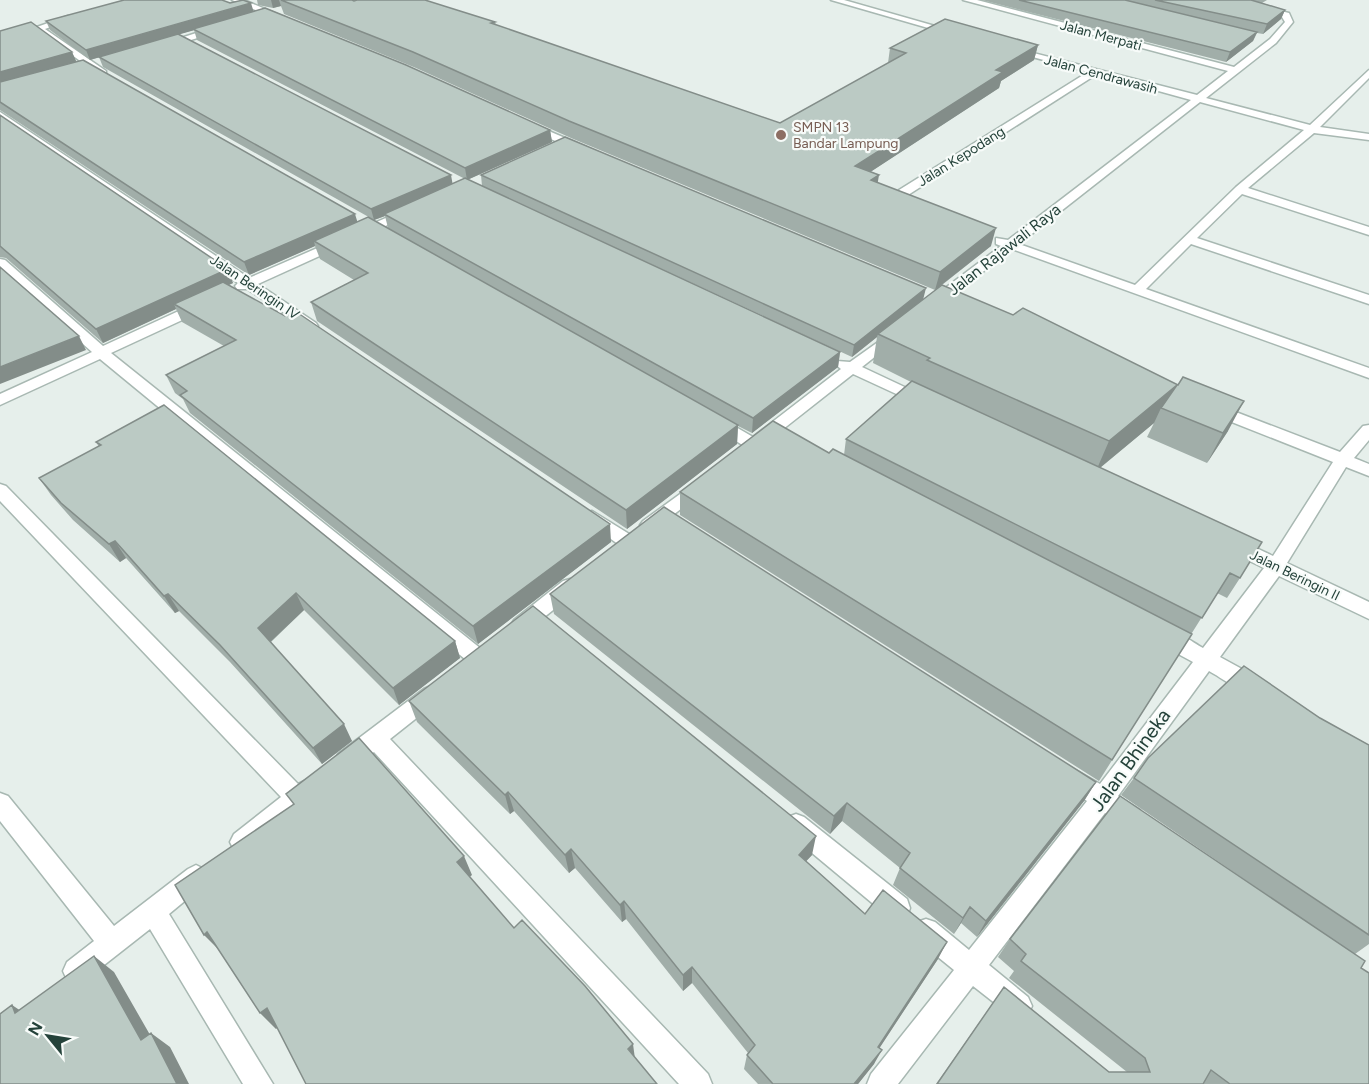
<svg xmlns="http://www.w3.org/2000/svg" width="1369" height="1084" font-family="Figtree,sans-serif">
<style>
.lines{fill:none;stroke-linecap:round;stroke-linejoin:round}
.minor-casing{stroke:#a8b8b2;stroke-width:3}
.minor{fill:#fff;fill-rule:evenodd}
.wall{fill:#a1aea9}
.shaded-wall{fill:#838d89}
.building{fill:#bbcac4;stroke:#838d89;stroke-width:1.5}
.education-dot{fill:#8d6e63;stroke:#f7fbf9;stroke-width:2}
.labels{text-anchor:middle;stroke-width:4.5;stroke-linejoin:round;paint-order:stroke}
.far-street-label{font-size:14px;fill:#24423a;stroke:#f7fbf9}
.far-education-label{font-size:14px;fill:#785e54;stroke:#f7fbf9;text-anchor:start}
.street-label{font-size:16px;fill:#24423a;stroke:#f7fbf9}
.near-street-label{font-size:20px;fill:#24423a;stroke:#f7fbf9}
</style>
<rect width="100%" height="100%" fill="#e6efeb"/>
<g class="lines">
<defs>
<path id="minor" d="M 232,0 L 244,0 L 286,18 L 279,20 Z
M 831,0 L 844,0 L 956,32 L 949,34 Z
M 963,0 L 977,0 L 1234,67 L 1270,39 L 1285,22 L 1282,17 L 1219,0 L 1234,0 L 1289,13 L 1293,22 L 1276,43 L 1206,98 L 1310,125 L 1369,70 L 1369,78 L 1320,127 L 1369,134 L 1369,140 L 1314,133 L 1248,188 L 1369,227 L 1369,235 L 1242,194 L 1197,238 L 1369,295 L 1369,304 L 1191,244 L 1146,289 L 1369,368 L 1369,378 L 1012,249 L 938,307 L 928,307 L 928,301 L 1001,246 L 996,244 L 996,238 L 1008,240 L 1191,100 L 1097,74 L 908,195 L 907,200 L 919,209 L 909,212 L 895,201 L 899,190 L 1088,72 L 1010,51 L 1010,47 L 1197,95 L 1228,71 ZM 1200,102 L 1304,130 L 1236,187 L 1135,285 L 1019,244 Z
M 68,16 L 75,18 L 45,29 L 106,71 L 106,75 L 100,75 L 34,28 Z
M 218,26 L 221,27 L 221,31 L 164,48 L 159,45 Z
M 0,112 L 249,278 L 404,210 L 414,213 L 258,284 L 316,323 L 318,326 L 311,330 L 247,289 L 237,289 L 235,286 L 238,283 L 0,120 Z
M 530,123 L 586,147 L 588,149 L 578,151 L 526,128 L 525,126 Z
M 0,259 L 5,260 L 103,346 L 196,303 L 206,303 L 206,309 L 111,353 L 485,652 L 488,658 L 485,664 L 478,666 L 471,664 L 100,359 L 0,405 L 0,394 L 92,352 L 0,270 Z
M 895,330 L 900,331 L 900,337 L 862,367 L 928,398 L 931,401 L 928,404 L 918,404 L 853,374 L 759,448 L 747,448 L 708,423 L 716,418 L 722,419 L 753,437 L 841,369 L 835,364 L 837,361 L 850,362 Z
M 1215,404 L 1340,452 L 1363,426 L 1369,425 L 1369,440 L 1354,458 L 1369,464 L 1369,476 L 1346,467 L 1287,563 L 1369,602 L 1369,619 L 1279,576 L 1220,657 L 1262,680 L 1265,686 L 1262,692 C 1246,698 1224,679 1209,671 L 1118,796 L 1140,810 L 1143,818 L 1140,826 L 1132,829 L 1105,813 L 989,965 L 1028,997 L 1032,1006 L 1028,1015 L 1019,1019 L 1010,1015 L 973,986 L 898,1084 L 867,1084 L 871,1074 L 954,970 L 917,940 L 914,931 L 917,922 L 926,919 L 935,922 L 969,950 L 1087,801 L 1062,784 L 1059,777 L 1062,770 L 1070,767 L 1100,784 L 1193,662 L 1156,642 L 1153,636 L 1156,630 C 1171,625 1190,641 1203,648 L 1264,568 L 1225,549 L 1222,544 L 1225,539 L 1237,539 L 1273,556 L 1333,462 L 1209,413 L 1207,409 L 1209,405 Z
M 698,481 L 707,487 L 704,491 L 655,529 L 643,529 L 640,525 L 643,521 Z
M 0,484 L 6,486 L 298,784 L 310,778 L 318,781 L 321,788 L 318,795 L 250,850 L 242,853 L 234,850 L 230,842 L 234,834 L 281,797 L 0,501 Z
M 592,511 L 634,537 L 637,542 L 634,547 L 622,547 L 586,521 L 583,517 L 586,513 Z
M 570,579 L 577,581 L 579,586 L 577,591 L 528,630 L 521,633 L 514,630 L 511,625 L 514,620 L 563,581 Z
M 431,686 L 438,689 L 441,695 L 438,701 L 390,739 L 708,1074 L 712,1084 L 679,1084 L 374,752 L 346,771 L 338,768 L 335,761 L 338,754 L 424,689 Z
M 0,793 L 8,796 L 114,926 L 188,869 L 196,865 L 204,869 L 208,877 L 204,885 L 169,914 L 273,1084 L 243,1084 L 150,929 L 85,980 L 76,984 L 67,980 L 63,971 L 67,962 L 94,941 L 0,821 Z
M 796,814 L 804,817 L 907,899 L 910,908 L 907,917 L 898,920 L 889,917 L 788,833 L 784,825 L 788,817 Z"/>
</defs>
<use href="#minor" class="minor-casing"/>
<use href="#minor" class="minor"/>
</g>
<path class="wall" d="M 257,0 L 352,0 L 495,22 L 496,25 L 780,123 L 888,63 L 890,48 L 1038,45 L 1034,60 L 1001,81 L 999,88 L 870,172 L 877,183 L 991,246 L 942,285 L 1228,431 L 1207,463 L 1147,437 L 1154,423 L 1100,468 L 1240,578 L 1227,598 L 1217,593 L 1099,781 L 680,515 L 680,492 L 829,453 L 844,455 L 846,439 L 911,382 L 873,363 L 877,337 L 852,357 L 482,186 L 481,175 L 924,299 L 935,290 L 571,138 L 416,68 L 284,14 L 281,6 L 273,8 L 258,5 Z
M 982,0 L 1267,0 L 1262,3 L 1285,10 L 1281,19 L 1263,34 L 1257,33 L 1253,41 L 1226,62 Z
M 253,12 L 550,130 L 552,142 L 467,180 L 197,40 L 194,30 L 179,34 L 452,184 L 840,352 L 838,367 L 752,433 L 738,426 L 737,444 L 627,529 L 317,321 L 311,302 L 354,280 L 320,259 L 315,246 L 249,275 L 0,110 L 0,31 L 72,52 L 76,62 L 358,222 L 388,228 L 385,216 L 374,220 L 103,67 L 99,57 L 90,60 L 50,30 L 46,21 Z
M 0,115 L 233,283 L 229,285 L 611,542 L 478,644 L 190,413 L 183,399 L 175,393 L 166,375 L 224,346 L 182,322 L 176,309 L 103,343 L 6,258 L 0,257 Z
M 96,442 L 455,641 L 460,658 L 399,705 L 304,610 L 271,642 L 352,741 L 322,764 L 230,662 L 179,611 L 175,613 L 126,558 L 120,562 L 73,520 L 51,495 L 39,478 L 99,447 Z
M 550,594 L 1096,782 L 1084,801 L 977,937 L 961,923 L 954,934 L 893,885 L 900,868 L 842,821 L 830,834 L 554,614 Z
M 409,701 L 812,855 L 806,861 L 865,914 L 938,959 L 879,1048 L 874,1064 L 858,1084 L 758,1084 L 744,1069 L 747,1055 L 748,1053 L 692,983 L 683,991 L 626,919 L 622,922 L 575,868 L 569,873 L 514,811 L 510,814 L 417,722 Z
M 1320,718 L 1369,745 L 1369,944 L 1355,954 L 1361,968 L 1369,1084 L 936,1084 L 1004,987 L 1109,1072 L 1127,1072 L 1009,978 L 1014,971 L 998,957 L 1010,939 L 1301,918 L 1121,795 L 1134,778 Z"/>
<path class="shaded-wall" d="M 271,0 L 279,0 L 281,6 L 273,8 Z
M 251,3 L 254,13 L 90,60 L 86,50 Z
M 1285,10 L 1281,19 L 1263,34 L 1267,24 Z
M 1257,32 L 1253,41 L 1226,62 L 1230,52 Z
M 1038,45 L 1034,60 L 1001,81 L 999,88 L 852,184 L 855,166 L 996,70 Z
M 72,52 L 77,63 L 0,86 L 0,72 Z
M 550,130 L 552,142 L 467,180 L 465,168 Z
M 451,175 L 453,186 L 384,214 L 385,216 L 374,220 L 371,209 Z
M 879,175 L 876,193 L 871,180 Z
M 355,214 L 359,227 L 314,241 L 315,246 L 249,275 L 244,262 Z
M 996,228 L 991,246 L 935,290 L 940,272 Z
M 228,269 L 233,283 L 180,307 L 174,304 L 176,309 L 103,343 L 96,329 Z
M 926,288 L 923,300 L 878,334 L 877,337 L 852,357 L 854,345 Z
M 79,336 L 86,350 L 0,384 L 0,367 Z
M 840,352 L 838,367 L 752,433 L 753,418 Z
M 1177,385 L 1161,408 L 1154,423 L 1096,471 L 1109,441 Z
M 1244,401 L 1228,431 L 1207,463 L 1223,433 Z
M 738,425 L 737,444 L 627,529 L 626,510 Z
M 610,524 L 611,542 L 478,644 L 473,626 Z
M 115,541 L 126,558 L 120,562 L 109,544 Z
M 296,593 L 304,610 L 267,645 L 258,628 Z
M 168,594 L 179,611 L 175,613 L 164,596 Z
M 455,641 L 460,658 L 399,705 L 393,688 Z
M 344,724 L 352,741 L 322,764 L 313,748 Z
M 1096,782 L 1084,801 L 977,937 L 986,921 Z
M 508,792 L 514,811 L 510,814 L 505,795 Z
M 847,803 L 842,821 L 830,834 L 834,816 Z
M 816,836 L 812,855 L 795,873 L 799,855 Z
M 571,849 L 575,868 L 569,873 L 565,855 Z
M 464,856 L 472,875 L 465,881 L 457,862 Z
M 624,901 L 626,919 L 622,922 L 620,905 Z
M 970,907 L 961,923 L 954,934 L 963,918 Z
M 207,932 L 221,952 L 204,935 Z
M 947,942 L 938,959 L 871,1061 L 878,1047 Z
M 94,956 L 114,972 L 161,1054 L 141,1040 Z
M 692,967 L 692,983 L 683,991 L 683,975 Z
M 12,1005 L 36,1021 L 15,1013 Z
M 267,1008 L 282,1024 L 276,1029 L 260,1013 Z
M 151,1033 L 170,1047 L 189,1084 L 177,1084 Z
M 633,1044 L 635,1059 L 628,1049 Z
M 882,1050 L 874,1064 L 858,1084 L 854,1084 Z"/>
<path class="building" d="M 124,0 L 222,0 L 230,3 L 243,0 L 251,3 L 86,50 L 46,21 Z
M 281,0 L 352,0 L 354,1 L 357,0 L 425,0 L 495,22 L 491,23 L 780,123 L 906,53 L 890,48 L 945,19 L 1038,45 L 996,70 L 1003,72 L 855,166 L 879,175 L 871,180 L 996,228 L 940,272 L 569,121 L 413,52 Z
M 1019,0 L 1125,0 L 1257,32 L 1230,52 Z
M 1155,0 L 1251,0 L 1285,10 L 1267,24 Z
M 265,8 L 406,65 L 550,130 L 465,168 L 193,29 Z
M 31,22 L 72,52 L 0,72 L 0,31 Z
M 178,34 L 451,175 L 371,209 L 99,57 Z
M 83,60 L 355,214 L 244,262 L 0,102 L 0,82 Z
M 0,115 L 228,269 L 96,329 L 0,246 Z
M 565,137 L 926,288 L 854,345 L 481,175 Z
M 465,178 L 840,352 L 753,418 L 384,214 Z
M 368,217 L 738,425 L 626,510 L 311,302 L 368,273 L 314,241 Z
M 0,267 L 79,336 L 0,367 Z
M 223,282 L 285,316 L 295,311 L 610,524 L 473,626 L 180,395 L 187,391 L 166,375 L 236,340 L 174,304 Z
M 942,285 L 1013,315 L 1023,308 L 1178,385 L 1183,377 L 1244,401 L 1223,433 L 1161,408 L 1177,385 L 1109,441 L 927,360 L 930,358 L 878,334 Z
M 912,381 L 1262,542 L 1240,578 L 1230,573 L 1202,618 L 846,439 Z
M 164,405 L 455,641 L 393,688 L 296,593 L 258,628 L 344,724 L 313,748 L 220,645 L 168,594 L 164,596 L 115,541 L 109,544 L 61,503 L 39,478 L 101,445 L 96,442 Z
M 773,421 L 829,453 L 833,449 L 1192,634 L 1112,760 L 680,492 Z
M 664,507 L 1096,782 L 986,921 L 970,907 L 963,918 L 900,868 L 910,853 L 847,803 L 834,816 L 550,594 Z
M 533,606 L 816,836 L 799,855 L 865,914 L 883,890 L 947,942 L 878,1047 L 882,1050 L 854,1084 L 773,1084 L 747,1055 L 755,1045 L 692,967 L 683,975 L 624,901 L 620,905 L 571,849 L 565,855 L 508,792 L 505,795 L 409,701 Z
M 1244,666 L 1320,718 L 1369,745 L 1369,935 L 1134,778 L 1148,758 Z
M 359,738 L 464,856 L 457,862 L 514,928 L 522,920 L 585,986 L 633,1044 L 628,1049 L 657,1084 L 306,1084 L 267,1008 L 260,1013 L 207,932 L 204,935 L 175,885 L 294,804 L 286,794 Z
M 1120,796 L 1365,961 L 1361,968 L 1369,973 L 1369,1084 L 1230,1084 L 1211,1070 L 1203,1084 L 937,1084 L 1004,987 L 1109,1072 L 1150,1072 L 1145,1058 L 1021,961 L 1026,954 L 1010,939 Z
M 94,956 L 141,1040 L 151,1033 L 177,1084 L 0,1084 L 0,1014 L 12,1005 L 15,1013 Z"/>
<circle class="education-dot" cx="781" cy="135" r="6"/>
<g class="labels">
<g class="far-street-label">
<text transform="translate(1101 35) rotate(15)" y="5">Jalan Merpati</text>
<text transform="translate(1101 74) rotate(15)" y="5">Jalan Cendrawasih</text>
<text transform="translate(961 156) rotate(-32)" y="5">Jalan Kepodang</text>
<text transform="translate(255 287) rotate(34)" y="5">Jalan Beringin IV</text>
<text transform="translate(1295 575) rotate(26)" y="5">Jalan Beringin II</text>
</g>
<g class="far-education-label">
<text x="793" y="132">SMPN 13<tspan x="793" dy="16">Bandar Lampung</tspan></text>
</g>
<g class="street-label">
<text transform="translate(1004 249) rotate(-38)" y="6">Jalan Rajawali Raya</text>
</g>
<g class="near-street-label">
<text transform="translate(1130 760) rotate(-54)" y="7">Jalan Bhineka</text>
</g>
</g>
<g transform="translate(48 1036) rotate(300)" stroke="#f7fbf9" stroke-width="4.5" paint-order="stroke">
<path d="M0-4.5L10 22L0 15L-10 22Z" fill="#24423a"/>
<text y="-9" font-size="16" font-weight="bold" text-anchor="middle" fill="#24423a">N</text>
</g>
</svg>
